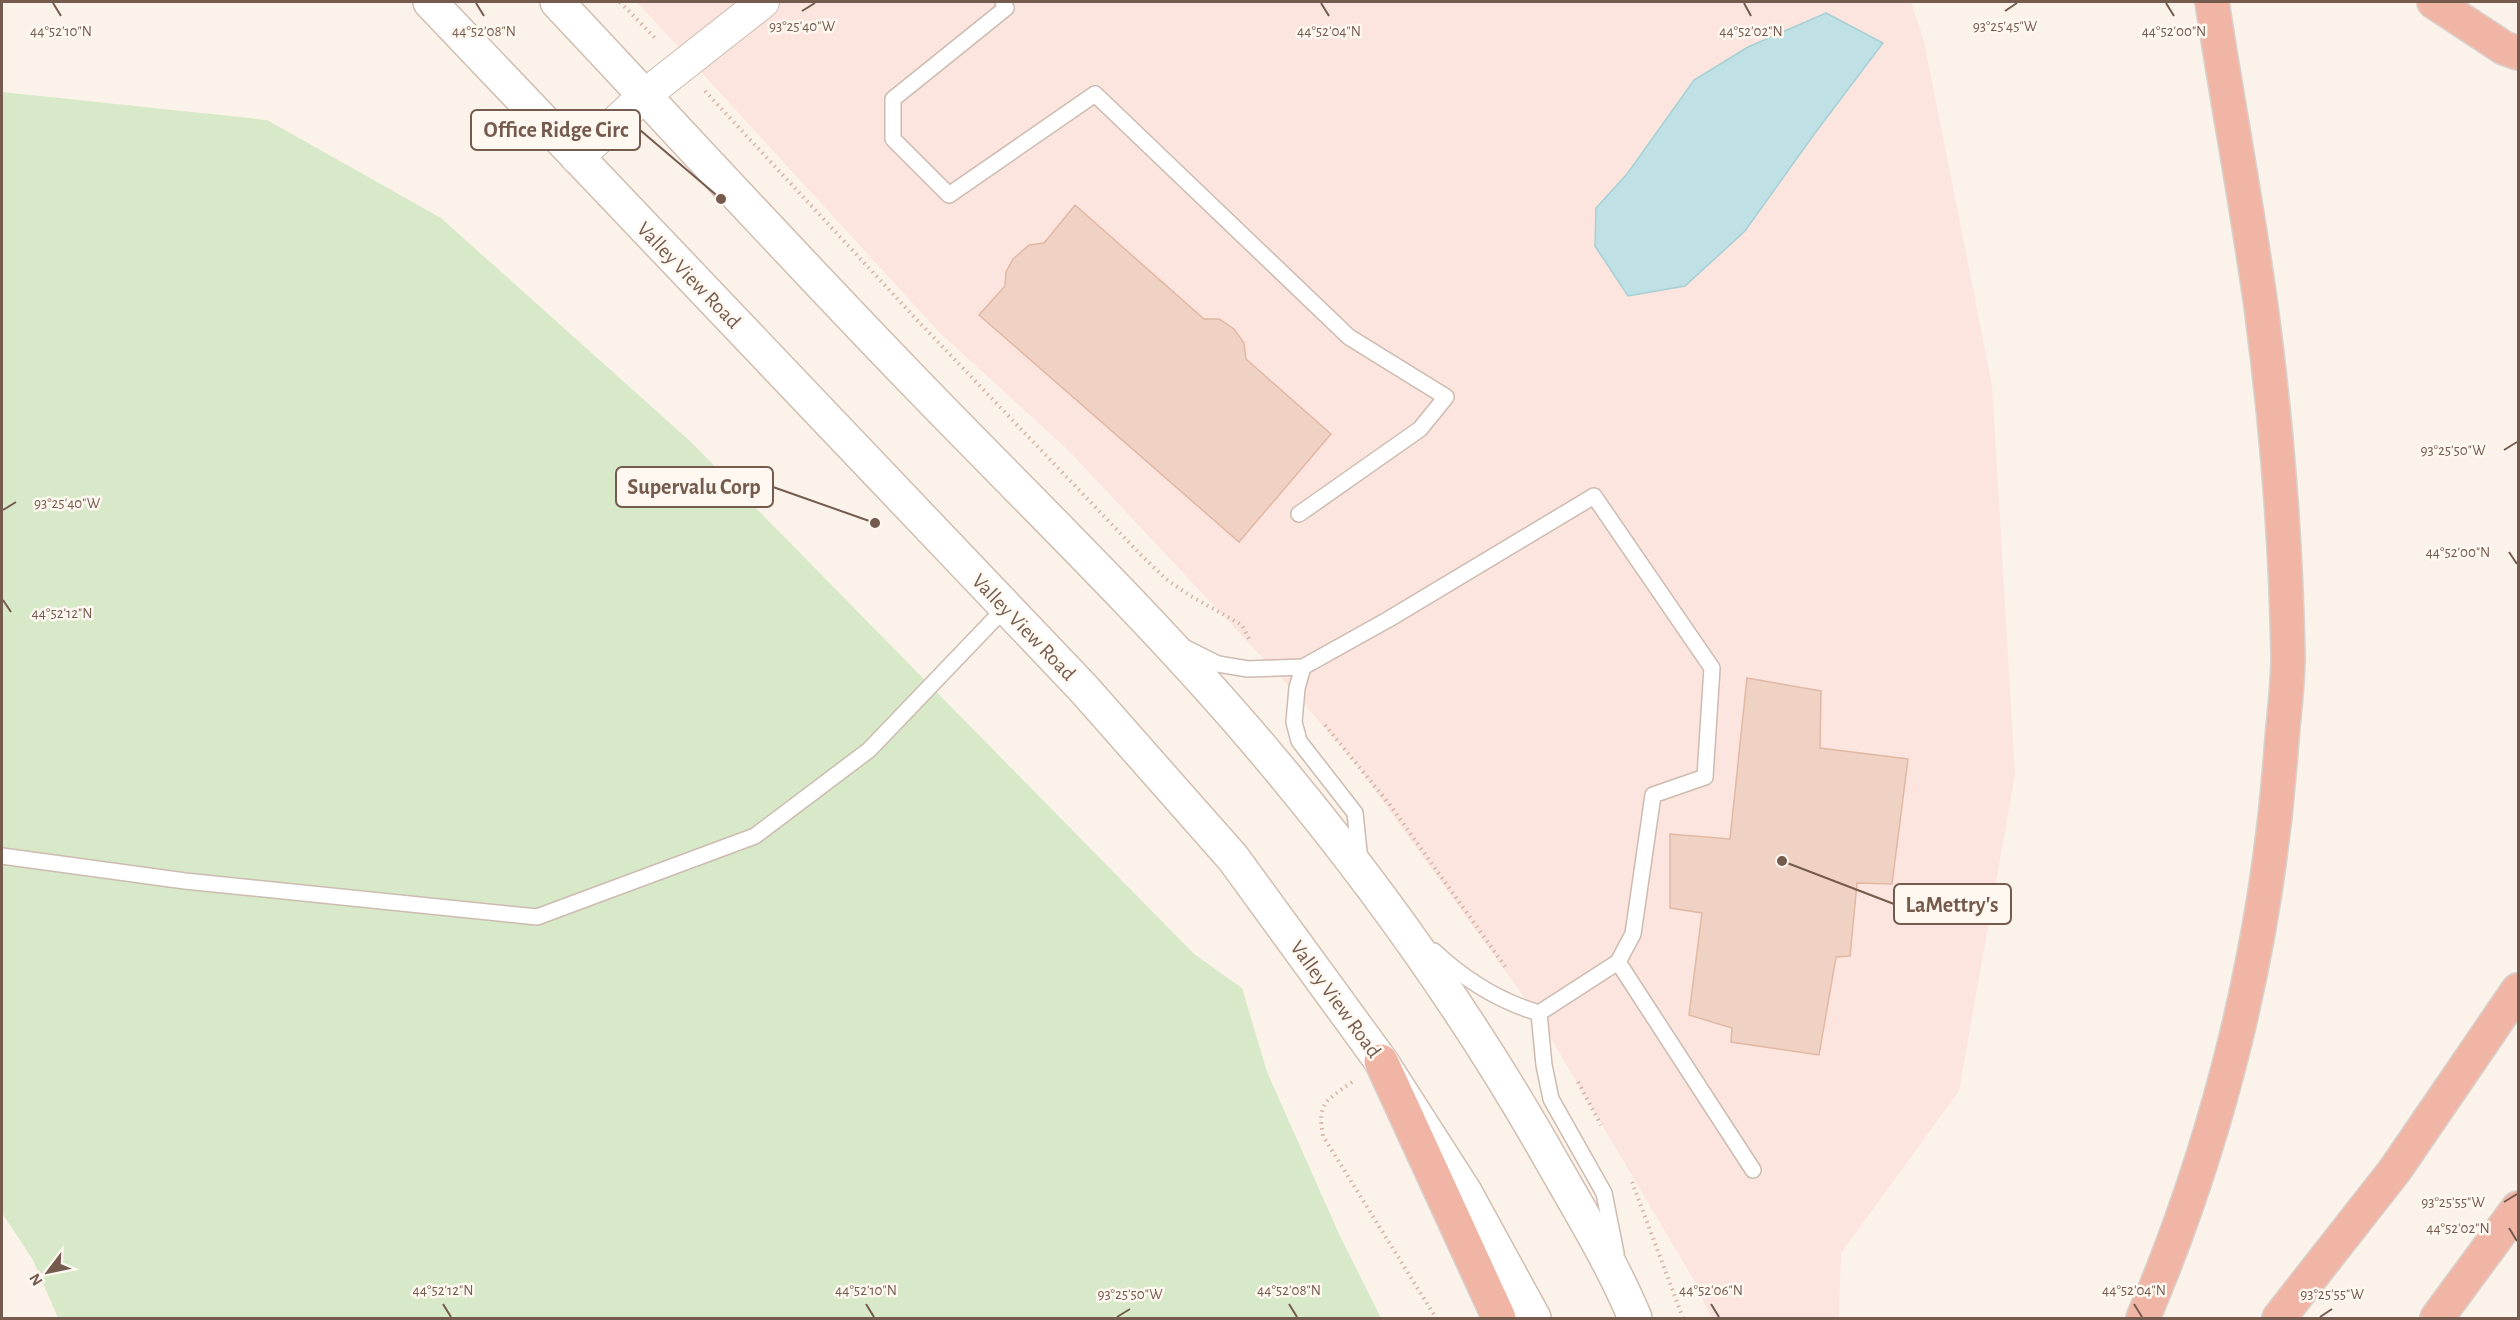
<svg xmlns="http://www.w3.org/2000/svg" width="2520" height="1320" font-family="'Alegreya Sans',sans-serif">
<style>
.commercial{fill:#fbe5de}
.green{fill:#d7e9c8}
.water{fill:#bfe0e4;stroke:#a5d0d5;stroke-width:1.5}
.building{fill:#efd2c3;stroke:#e1b8a4;stroke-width:1.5}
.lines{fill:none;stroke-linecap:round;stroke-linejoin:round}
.lane-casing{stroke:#cdbbb0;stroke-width:18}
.street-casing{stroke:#cdbbb0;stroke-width:34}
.secondary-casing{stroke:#d2bdb0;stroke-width:36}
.highway-casing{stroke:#d8d1cd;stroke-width:36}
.path{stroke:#d4b5a5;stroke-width:4;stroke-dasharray:1.5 4.5;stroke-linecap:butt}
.lane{stroke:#fff;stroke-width:15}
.street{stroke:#fff;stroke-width:32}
.secondary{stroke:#fff;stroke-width:33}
.highway{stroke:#f1b5a5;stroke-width:33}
.ticks{fill:none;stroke:#755a4e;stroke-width:2}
.labels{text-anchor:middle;stroke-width:5;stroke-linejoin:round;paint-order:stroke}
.street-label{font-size:21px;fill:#755a4e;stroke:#fef8f0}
.ticks-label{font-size:15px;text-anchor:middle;fill:#755a4e;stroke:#fef8f0;stroke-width:5;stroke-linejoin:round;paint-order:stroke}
.leader{fill:none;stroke:#755a4e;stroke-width:2}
.callout-dot{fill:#755a4e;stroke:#fef8f0;stroke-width:2}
.callout{fill:#fef8f0;stroke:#755a4e;stroke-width:2}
.callout-label{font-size:22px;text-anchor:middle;font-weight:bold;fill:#755a4e}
</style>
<rect width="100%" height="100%" fill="#fbf3e9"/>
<path class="commercial" d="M 637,2 L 1911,2 L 1924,41 L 1992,385 L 2015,775 L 1959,1091 L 1841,1253 L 1839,1318 L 1711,1318 L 1695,1282 L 1537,1015 L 1353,760 L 1275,671 L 1068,450 L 940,333 Z"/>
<path class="green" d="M 2,92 L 267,120 L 441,218 L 691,442 L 1194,954 L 1242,988 L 1267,1072 L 1339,1234 L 1381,1318 L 58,1318 L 33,1260 L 2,1213 Z"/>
<path class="water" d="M 1826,13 L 1883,43 L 1815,133 L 1745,231 L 1685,286 L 1628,296 L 1595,246 L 1596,208 L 1627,174 L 1694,80 L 1748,47 Z"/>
<path class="building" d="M 1075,205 L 1204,319 L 1219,319 L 1234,329 L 1244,343 L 1246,359 L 1331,434 L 1239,542 L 979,315 L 1005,286 L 1006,272 L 1013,259 L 1029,245 L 1044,243 Z
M 1747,678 L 1821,691 L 1820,748 L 1908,759 L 1892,884 L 1857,883 L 1850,956 L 1836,957 L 1819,1055 L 1731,1042 L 1732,1028 L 1689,1015 L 1702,913 L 1670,908 L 1670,834 L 1730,839 Z"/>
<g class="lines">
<defs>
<path id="lane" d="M 1003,2 L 1006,8 L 893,99 L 893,139 L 949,195 L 1095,94 L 1349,337 L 1446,397 L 1420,429 L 1299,514
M 1186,648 L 1218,664 L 1248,669 L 1303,667 L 1389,619 L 1594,496 L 1712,668 L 1705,777 L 1653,795 L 1633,934 L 1618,962
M 1303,667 L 1297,688 L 1294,722 L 1299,741 L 1355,813 L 1360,861
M 2,856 L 185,881 L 537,917 L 755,836 L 869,750 L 1005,608
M 1434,951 C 1465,980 1498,1001 1539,1013 L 1618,962 L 1753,1170
M 1539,1013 L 1544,1065 L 1551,1099 L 1604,1193 L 1616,1253"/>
<path id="street" d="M 577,158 L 645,95 L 763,2"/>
<path id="secondary" d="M 430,2 L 1083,688 L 1233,858 L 1381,1061 L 1465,1192 L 1534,1318
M 557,2 C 682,135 806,271 934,402 C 1040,511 1149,617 1248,732 C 1358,860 1458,998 1542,1144 C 1574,1201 1610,1258 1635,1318"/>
<path id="highway" d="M 2434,2 L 2504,48 L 2518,53
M 1381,1061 L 1499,1318
M 2143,1318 C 2219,1140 2267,945 2281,751 C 2283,720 2288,688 2288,657 C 2286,543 2277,428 2262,314 C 2248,210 2228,106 2212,2
M 2279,1318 L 2395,1170 L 2518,990
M 2437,1318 L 2518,1208"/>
</defs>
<use href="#lane" class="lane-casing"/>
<use href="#street" class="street-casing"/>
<use href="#secondary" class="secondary-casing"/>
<use href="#highway" class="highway-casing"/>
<path class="path" d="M 620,2 L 657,40
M 705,91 L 918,321 L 1141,555 L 1166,579 L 1189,595 L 1242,625 L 1250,641
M 1325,725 L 1390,805 L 1507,969
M 1352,1082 C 1326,1101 1317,1102 1323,1136 L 1436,1318
M 1578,1082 L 1601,1125
M 1632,1182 L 1683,1318"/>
<use href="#lane" class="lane"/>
<use href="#street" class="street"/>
<use href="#secondary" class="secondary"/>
<use href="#highway" class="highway"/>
</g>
<path class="ticks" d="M 53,3 L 61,16M 476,3 L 484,16M 1321,3 L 1329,16M 1744,3 L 1751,16M 2166,3 L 2174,16M 802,11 L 815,3M 2005,11 L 2017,3M 2504,450 L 2517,442M 3,510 L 16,502M 2509,552 L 2517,564M 3,600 L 11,612M 2504,1202 L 2517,1194M 2509,1228 L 2517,1241M 443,1304 L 451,1317M 866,1304 L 874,1317M 1289,1304 L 1297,1317M 1711,1304 L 1719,1317M 2134,1304 L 2142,1317M 1117,1317 L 1130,1309M 2320,1317 L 2332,1309"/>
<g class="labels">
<g class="street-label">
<text transform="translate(689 275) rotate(46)" y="7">Valley View Road</text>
<text transform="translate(1024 627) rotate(46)" y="7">Valley View Road</text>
<text transform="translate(1336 999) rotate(54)" y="7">Valley View Road</text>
</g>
</g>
<g class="ticks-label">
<text x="802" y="31">93°25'40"W</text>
<text x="2005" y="31">93°25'45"W</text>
<text x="61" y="36">44°52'10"N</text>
<text x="484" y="36">44°52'08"N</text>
<text x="1329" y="36">44°52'04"N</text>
<text x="1751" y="36">44°52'02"N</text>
<text x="2174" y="36">44°52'00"N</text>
<text x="2453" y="455">93°25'50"W</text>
<text x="67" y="508">93°25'40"W</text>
<text x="2458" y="557">44°52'00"N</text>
<text x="62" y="618">44°52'12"N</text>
<text x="2453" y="1207">93°25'55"W</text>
<text x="2458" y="1233">44°52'02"N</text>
<text x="443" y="1295">44°52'12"N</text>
<text x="866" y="1295">44°52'10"N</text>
<text x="1289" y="1295">44°52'08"N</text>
<text x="1711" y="1295">44°52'06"N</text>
<text x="2134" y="1295">44°52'04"N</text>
<text x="1130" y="1299">93°25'50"W</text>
<text x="2332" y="1299">93°25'55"W</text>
</g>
<path class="leader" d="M721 199L640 130M875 523L773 487M1782 861L1894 904"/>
<g class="callout-dot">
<circle cx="721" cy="199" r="6"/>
<circle cx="875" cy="523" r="6"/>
<circle cx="1782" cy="861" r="6"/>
</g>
<g class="callout">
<rect x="471" y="110" width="169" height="40" rx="6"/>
<rect x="616" y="467" width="157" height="40" rx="6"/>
<rect x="1894" y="884" width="117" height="40" rx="6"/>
</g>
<g class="callout-label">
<text x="556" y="137">Office Ridge Circ</text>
<text x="694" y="494">Supervalu Corp</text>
<text x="1952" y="912">LaMettry's</text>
</g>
<rect width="2520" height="1320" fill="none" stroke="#755a4e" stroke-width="6"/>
<g transform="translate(48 1272) rotate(238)" stroke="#fef8f0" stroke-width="4.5" paint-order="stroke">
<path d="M0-4.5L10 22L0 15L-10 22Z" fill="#755a4e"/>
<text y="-9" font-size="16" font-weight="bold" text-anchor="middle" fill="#755a4e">N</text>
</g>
</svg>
